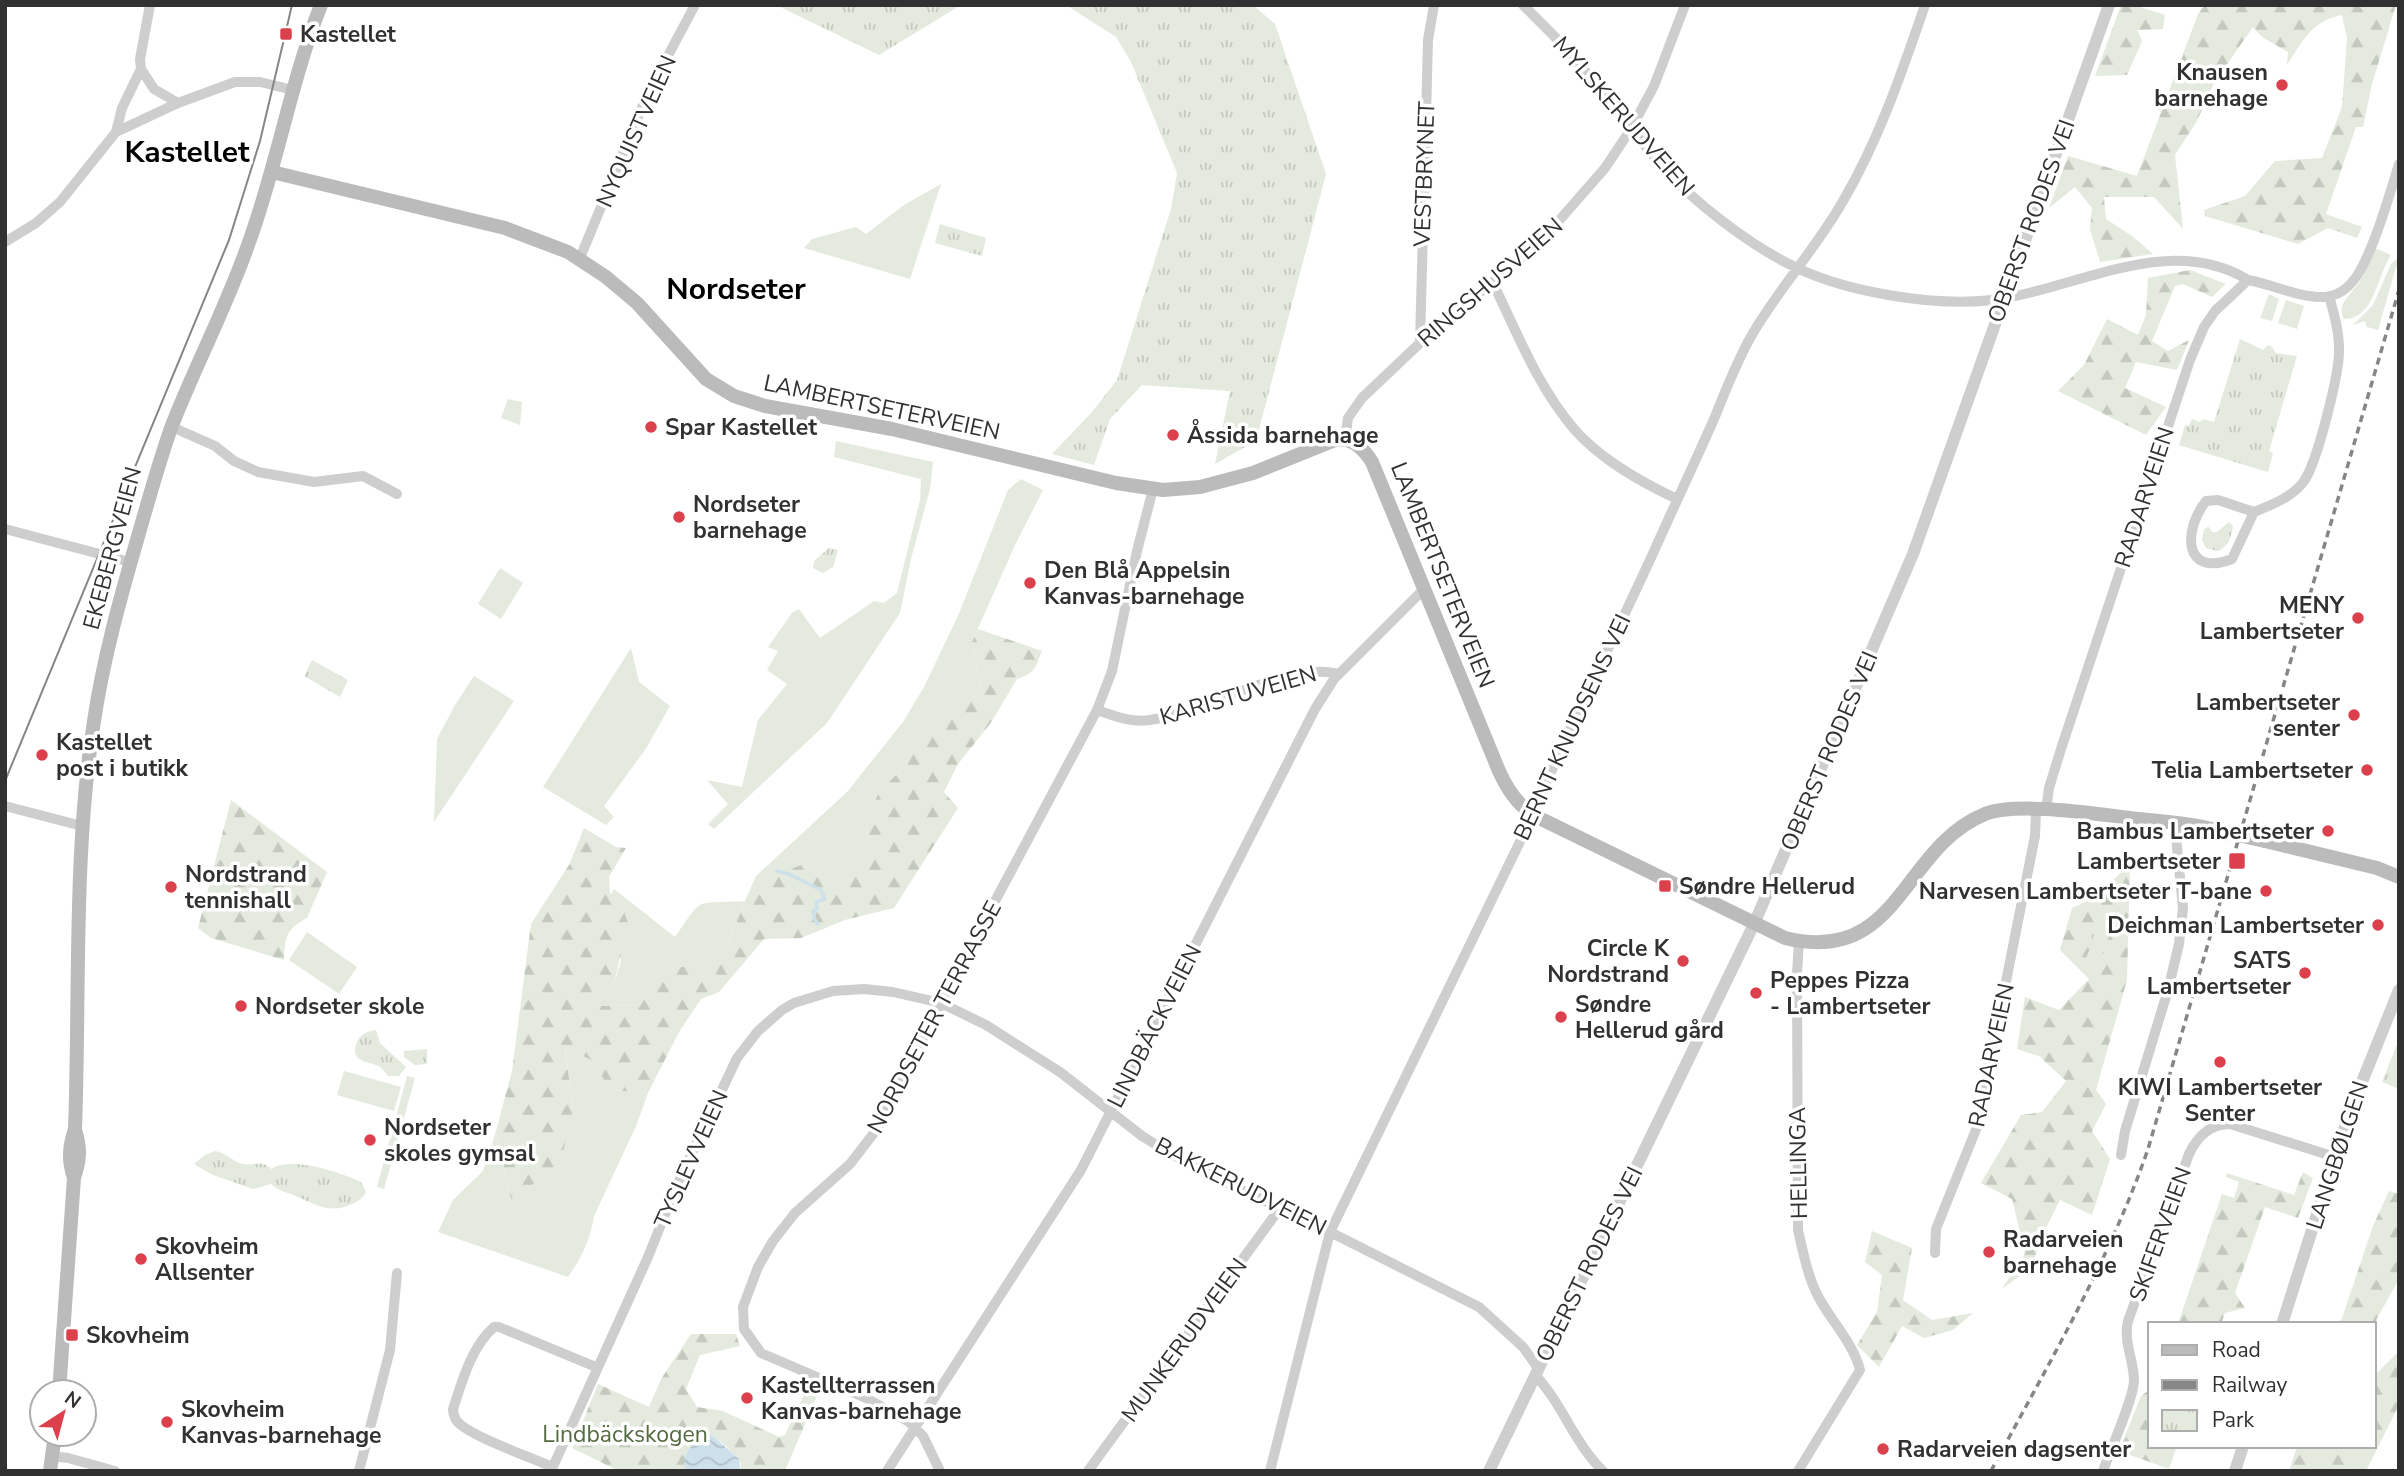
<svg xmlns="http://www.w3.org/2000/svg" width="2404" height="1476" font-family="'Nunito Sans',sans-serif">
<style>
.grass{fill:#e4eadd}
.forest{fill:url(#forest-firs)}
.park{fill:url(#park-tufts)}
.water{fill:url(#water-waves)}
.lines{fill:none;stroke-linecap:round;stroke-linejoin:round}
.stream{stroke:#cee0eb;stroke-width:3.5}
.minor{stroke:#cecece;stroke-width:10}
.tertiary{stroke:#cecece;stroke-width:12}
.secondary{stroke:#bbb;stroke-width:14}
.tram{stroke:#868686;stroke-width:2}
.rail{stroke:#868686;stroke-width:3.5;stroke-dasharray:7 5;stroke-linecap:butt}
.secondary-bridge{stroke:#bbb;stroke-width:14}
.poi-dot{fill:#db404c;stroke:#fff;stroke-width:2.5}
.labels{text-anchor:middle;stroke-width:7;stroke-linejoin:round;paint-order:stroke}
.poi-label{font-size:23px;font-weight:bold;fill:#313131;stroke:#fff;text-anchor:start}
.street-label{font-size:23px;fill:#313131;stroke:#fff}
.park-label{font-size:23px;fill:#546b40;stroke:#fff}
.district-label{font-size:30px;font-weight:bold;fill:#000;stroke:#fff}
</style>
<defs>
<pattern id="forest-firs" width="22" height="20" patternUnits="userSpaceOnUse" patternTransform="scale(1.75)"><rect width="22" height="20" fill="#e4eadd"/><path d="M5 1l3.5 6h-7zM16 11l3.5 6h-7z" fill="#c4c9be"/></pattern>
<pattern id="park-tufts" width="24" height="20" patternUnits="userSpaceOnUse" patternTransform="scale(1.75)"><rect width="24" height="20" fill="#e4eadd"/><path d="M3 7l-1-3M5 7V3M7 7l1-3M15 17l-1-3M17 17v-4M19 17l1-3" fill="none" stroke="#c4c9be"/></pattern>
<pattern id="water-waves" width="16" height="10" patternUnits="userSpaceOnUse" patternTransform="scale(1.75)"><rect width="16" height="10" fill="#cee0eb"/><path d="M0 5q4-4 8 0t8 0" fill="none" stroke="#b1c1ca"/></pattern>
</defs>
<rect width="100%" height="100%" fill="#fff"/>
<path class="grass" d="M 941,184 L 910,279 L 804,248 L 812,239 L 856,227 L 866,234 L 904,205 Z
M 2375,248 L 2391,255 C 2377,275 2375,319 2344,319 C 2335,304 2354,292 2361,280 C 2367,270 2370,259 2375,248 Z
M 2399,257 L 2399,265 L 2396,267 L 2378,330 L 2367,327 L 2365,321 L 2353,325 L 2373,305 L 2391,264 Z
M 2269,294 L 2279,299 L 2272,321 L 2260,318 Z
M 2286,300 L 2304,306 L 2297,329 L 2278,323 Z
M 836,441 L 933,462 L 930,489 L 911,559 L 900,613 L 827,723 L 714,829 L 708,824 L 728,804 L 707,780 L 742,787 L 758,720 L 787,684 L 767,670 L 778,651 L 768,647 L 792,613 L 799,609 L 820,638 L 874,601 L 884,603 L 897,593 L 920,500 L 921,479 L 834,457 Z
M 1021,479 L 1043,490 L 1015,545 L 972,642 L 982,692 L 956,710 L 922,727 L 907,764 L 879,792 L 866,821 L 869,841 L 839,886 L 802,865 L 745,901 L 714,978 L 642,1005 L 600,1006 L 613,987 L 621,961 L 610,895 L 614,889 L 675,937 C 681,929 692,910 700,905 C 705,901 736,902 745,901 L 756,876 L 847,792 L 903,722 L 924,687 L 958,616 L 1008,490 Z
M 500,568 L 523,583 L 501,619 L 478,604 Z
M 631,648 L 639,682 L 670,706 L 645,750 L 604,806 L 614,817 L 606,825 L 543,787 Z
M 474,676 L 514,701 L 434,822 L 437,739 L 455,705 Z
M 307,932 L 357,967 L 339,994 L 289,960 Z
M 565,1046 L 591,1060 L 611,1090 L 648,1093 L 636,1126 L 594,1216 C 591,1238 581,1259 568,1277 L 438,1232 L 453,1200 L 483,1171 L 496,1131 L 511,1199 L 573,1109 Z
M 344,1071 L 401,1087 L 394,1111 L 337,1095 Z
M 407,1076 L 415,1078 L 384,1189 L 377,1187 Z"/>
<path class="forest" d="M 2121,5 L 2134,5 L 2165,15 L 2163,29 L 2137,30 L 2142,41 L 2127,75 L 2095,76 Z
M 2205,5 L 2396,5 L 2372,84 L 2363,127 L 2356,127 L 2326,214 L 2362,227 L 2357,238 L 2328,228 L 2298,244 L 2205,216 L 2204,210 L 2245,196 L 2275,161 L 2322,158 L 2342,107 L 2347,38 L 2342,15 C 2312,20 2302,42 2287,65 L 2288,52 L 2262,37 L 2253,27 L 2214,83 L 2197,121 L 2175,155 L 2183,229 L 2154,197 L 2104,197 L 2106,219 L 2132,236 L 2153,254 L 2100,262 L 2090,229 L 2092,208 L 2075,187 L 2049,208 L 2068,156 L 2137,176 L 2198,14 Z
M 2190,270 L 2226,284 L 2212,297 L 2183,284 L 2175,286 L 2152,341 L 2168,351 L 2189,340 L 2177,370 L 2136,362 L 2125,388 L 2166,407 L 2146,435 L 2058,391 L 2084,365 L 2107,319 L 2138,335 L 2146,315 L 2148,278 Z
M 978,629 L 1042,651 C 1034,670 1036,672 1017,679 L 990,724 L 958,764 L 944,792 L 958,808 L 894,908 L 845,920 L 801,938 L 764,939 L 719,992 L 701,999 L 679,1032 L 648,1093 L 611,1090 L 591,1060 L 565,1047 L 573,1109 L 560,1166 L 511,1199 L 496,1131 L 512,1071 L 531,924 L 569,865 L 584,828 L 616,847 L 626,848 L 609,877 L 610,894 L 622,906 L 628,923 L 613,988 L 601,1006 L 641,1005 L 661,971 L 698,964 L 714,978 L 745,901 L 776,874 L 802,865 L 839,885 L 869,841 L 866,821 L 879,792 L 907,764 L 922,726 L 956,710 L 982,692 L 972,642 Z
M 231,800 L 327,872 L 307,918 C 286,929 285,937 284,960 L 211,938 L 198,928 Z
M 2130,863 L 2127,980 L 2096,1090 L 2106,1104 L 2092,1131 L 2110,1159 L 2092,1215 L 2060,1200 L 2044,1232 L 2031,1268 L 2002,1289 L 2025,1253 L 2012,1199 L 1981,1183 L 2021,1115 L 2042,1112 L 2066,1081 L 2039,1056 L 2017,1049 L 2025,997 L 2059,1010 L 2089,979 L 2060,950 L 2072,908 L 2098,896 Z
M 2303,1172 L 2313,1178 L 2298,1218 L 2265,1207 L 2235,1293 L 2245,1308 L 2225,1313 L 2221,1324 L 2178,1324 L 2222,1194 L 2234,1198 L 2239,1182 L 2226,1177 L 2227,1173 L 2294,1195 Z
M 2389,1191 L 2399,1194 L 2399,1279 L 2374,1324 L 2340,1324 L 2373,1226 Z
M 1872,1231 L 1912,1248 L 1903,1300 L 1932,1320 L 1973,1313 L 1953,1330 L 1924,1338 L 1902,1326 L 1879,1367 L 1857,1345 L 1877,1312 L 1882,1275 L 1865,1262 Z
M 691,1334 L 736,1334 L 740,1346 L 700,1355 L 686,1389 L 697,1407 L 723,1411 L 779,1437 L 785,1435 L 809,1384 L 820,1389 L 785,1471 L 741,1471 L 741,1463 L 727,1447 L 711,1434 C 694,1440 691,1454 685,1468 L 690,1471 L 619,1471 L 572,1448 L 598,1384 L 649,1407 L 661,1379 Z
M 2399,1351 L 2399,1405 L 2366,1471 L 2289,1471 L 2297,1446 L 2374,1446 L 2374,1376 Z
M 2150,1389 L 2150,1446 L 2177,1446 L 2169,1469 L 2119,1451 L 2141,1396 Z"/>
<path class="park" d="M 776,5 L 961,5 L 879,55 Z
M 1066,5 L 1253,5 L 1275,24 L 1326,174 L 1256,441 L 1215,464 L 1230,391 L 1142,385 L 1110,419 L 1094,465 L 1052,454 L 1092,412 L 1117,380 L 1171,209 L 1177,173 L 1131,62 L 1116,37 Z
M 940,224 L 986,238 L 982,256 L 935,243 Z
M 2240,339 L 2263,350 L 2268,345 L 2272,347 L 2276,353 L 2297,356 L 2269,451 L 2273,453 L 2268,472 L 2179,445 L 2185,425 L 2189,426 L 2192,419 L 2200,422 L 2203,419 L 2214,422 Z
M 508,399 L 522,402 L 520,425 L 501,418 Z
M 2229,522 L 2233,526 C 2231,538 2229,547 2217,551 L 2206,548 L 2202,540 L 2204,529 L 2209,527 L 2212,532 L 2217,532 Z
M 829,548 L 838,550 L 833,567 L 823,573 L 813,568 L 814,561 Z
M 312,660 L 348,680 L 340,697 L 304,676 Z
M 2095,917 L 2101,919 L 2100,924 L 2112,927 L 2098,970 L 2083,966 L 2092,943 L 2091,931 Z
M 376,1030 L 380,1043 L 406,1067 L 399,1076 L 388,1076 C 387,1074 382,1068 380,1067 C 372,1061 348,1064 357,1042 C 360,1034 368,1031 376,1030 Z
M 2399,1039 L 2399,1089 L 2382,1082 Z
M 427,1049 L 427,1064 L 415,1065 L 404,1057 L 404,1051 Z
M 215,1151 C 227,1153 233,1162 243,1164 C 255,1166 261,1159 271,1169 C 292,1156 339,1172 361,1182 L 366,1192 C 363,1198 360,1200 354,1203 C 332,1215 316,1205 296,1196 C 286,1192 279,1191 271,1184 L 253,1189 L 213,1175 L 194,1164 L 205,1155 Z"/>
<path class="water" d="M 711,1434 L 739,1459 L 741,1471 L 690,1471 L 685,1468 C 680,1453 696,1439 711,1434 Z"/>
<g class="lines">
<path class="stream" d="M 777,871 L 789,874 L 821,890 L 825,899 L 816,902 L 817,909 L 813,911 L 815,920 L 818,924"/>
<path class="minor" d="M 1523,5 C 1542,24 1561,42 1578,62 C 1606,96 1632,131 1661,165 C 1693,202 1751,246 1795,267 C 1846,292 1935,307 1992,300 C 2075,290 2168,231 2248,280
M 141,69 L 154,89 L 178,103
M 116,132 L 122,108 L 141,69 L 140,59 L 150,5
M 5,242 L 36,223 L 60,202 L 116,132 L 178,103 L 235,82 L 260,82 L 293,90
M 580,258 L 648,93 L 695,5
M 1493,283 C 1517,333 1538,387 1574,429 C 1601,460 1641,482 1677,499
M 1420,343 L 1428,40 L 1434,5
M 172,427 L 215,446 L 234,461 L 258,472 L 314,482 L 363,476 L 397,494
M 1345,439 L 1348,418 L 1362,398 L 1420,343 L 1543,239 L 1605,168 L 1631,129 L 1654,86 L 1685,5
M 2254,512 L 2232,559 C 2183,578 2183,530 2206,501 L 2218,500 L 2254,512 C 2271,505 2293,497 2304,481 C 2317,463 2340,372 2339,349 C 2339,331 2334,314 2329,296
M 5,529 L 130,562
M 1097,710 C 1115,716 1131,723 1150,720 C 1200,713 1294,660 1338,674
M 5,806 L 82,826
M 2046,810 L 2049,788 L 2061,749 L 2190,360 L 2204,327 L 2215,311 L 2248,280 C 2272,284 2296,297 2322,297 C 2335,297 2346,290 2354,280 C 2372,257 2390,193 2399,164
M 2121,1155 L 2125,1131 L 2168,990 L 2179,944 L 2183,908 L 2176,837 L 2177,824
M 1935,1253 L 1936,1229 L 1977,1127 L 2035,836 L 2036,810
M 1535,1375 C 1562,1403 1574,1443 1603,1471
M 52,1456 L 68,1458 L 115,1471
M 552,1467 C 533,1458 466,1435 456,1420 C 454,1416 453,1413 453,1409 C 462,1382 471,1347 494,1327 L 499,1327 L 596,1367
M 359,1471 L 390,1350 L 397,1273
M 551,1471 L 648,1257 L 676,1187 L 737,1058 L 758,1031 L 782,1010 L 794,1003 L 833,991 L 864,989 L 893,992 L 941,1003 L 986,1025 L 1060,1072 L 1142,1136 L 1168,1152 L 1202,1171 L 1330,1232 L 1479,1307 L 1523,1347 L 1538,1368
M 887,1471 L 1081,1170 L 1315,709 L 1334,679 L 1424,589
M 940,1471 L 923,1436 L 909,1422 L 868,1399 L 761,1353 L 744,1329 L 743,1307 L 758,1267 L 773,1241 L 795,1213 L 850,1164 L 877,1129 L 954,978 L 1097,710 L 1112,671 L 1137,551 L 1153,489
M 1088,1471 L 1280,1208
M 1270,1471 L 1330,1232 L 1533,815 C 1570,722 1618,632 1659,540 C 1677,500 1696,460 1714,419 C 1726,390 1737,360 1753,333 C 1780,287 1817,247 1843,201 C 1879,140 1902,72 1925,5
M 1798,1471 L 1860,1370 C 1853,1343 1832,1322 1819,1298 C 1808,1278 1803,1252 1798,1230 L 1797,974 L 1799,941
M 2103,1471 C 2110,1450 2133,1401 2134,1381 C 2134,1360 2123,1342 2128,1321 L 2189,1154 C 2197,1137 2210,1124 2230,1124 L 2335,1157"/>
<path class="tertiary" d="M 2282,1324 L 2349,1114 L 2399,990
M 1489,1471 L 1754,924 L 1913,554 L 2109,5
M 2235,1471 L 2243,1446"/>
<path class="secondary" d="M 272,172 L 505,228 L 568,252 L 606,277 L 637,303 L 706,379 L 734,396 L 765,406 L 892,429 L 1116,483 L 1163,490 L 1200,487 L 1253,473 L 1335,440 C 1352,437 1363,448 1372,462 L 1499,771 C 1507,789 1517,804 1533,815 L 1785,938 C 1900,966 1901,848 1985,814 C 2019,801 2101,815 2139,819 C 2167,822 2196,824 2223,832
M 2265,841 L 2377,868 L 2399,877
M 74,1178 C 68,1160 69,1147 75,1129 C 80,993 73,856 94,721 C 103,660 120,599 137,540 C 148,502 158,465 171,428 C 195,366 226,308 248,245 C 277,167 290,83 321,5
M 59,1392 L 74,1178 C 80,1160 81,1148 75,1130
M 50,1471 L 55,1434"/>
<path class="tram" d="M 5,781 L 229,240 L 260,141 L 292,5"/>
<path class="rail" d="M 1991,1471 C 2047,1366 2109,1262 2148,1149 L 2399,290"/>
<path class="secondary-bridge" d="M 2223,832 L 2265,841"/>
</g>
<g class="poi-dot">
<rect x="279" y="27" width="14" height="14" rx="3.5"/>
<circle cx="2282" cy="85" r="7"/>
<circle cx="651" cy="427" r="7"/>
<circle cx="1173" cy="435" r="7"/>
<circle cx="679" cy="517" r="7"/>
<circle cx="1030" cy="583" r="7"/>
<circle cx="2358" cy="618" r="7"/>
<circle cx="2354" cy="715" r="7"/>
<circle cx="42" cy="755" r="7"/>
<circle cx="2367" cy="770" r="7"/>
<circle cx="2328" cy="831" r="7"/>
<rect x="2228" y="852" width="18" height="18" rx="3.5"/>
<rect x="1658" y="879" width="14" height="14" rx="3.5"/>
<circle cx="171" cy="887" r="7"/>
<circle cx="2266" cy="891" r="7"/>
<circle cx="2378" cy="925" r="7"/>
<circle cx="1683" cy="961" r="7"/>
<circle cx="2305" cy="973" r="7"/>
<circle cx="1756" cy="993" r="7"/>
<circle cx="241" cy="1006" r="7"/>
<circle cx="1561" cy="1017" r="7"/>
<circle cx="2220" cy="1062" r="7"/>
<circle cx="370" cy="1140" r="7"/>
<circle cx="1989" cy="1252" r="7"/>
<circle cx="141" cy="1259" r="7"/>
<rect x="65" y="1328" width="14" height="14" rx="3.5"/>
<circle cx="747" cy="1398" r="7"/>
<circle cx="167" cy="1422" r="7"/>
<circle cx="1883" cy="1449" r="7"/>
</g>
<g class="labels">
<g class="poi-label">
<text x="300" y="42">Kastellet</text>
<text x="2268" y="80" text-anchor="end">Knausen<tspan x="2268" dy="26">barnehage</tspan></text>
<text x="665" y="435">Spar Kastellet</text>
<text x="1187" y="443">Åssida barnehage</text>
<text x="693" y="512">Nordseter<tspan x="693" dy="26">barnehage</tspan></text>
<text x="1044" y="578">Den Blå Appelsin<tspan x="1044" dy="26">Kanvas-barnehage</tspan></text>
<text x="2344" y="613" text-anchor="end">MENY<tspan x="2344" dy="26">Lambertseter</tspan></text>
<text x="2340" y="710" text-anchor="end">Lambertseter<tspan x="2340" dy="26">senter</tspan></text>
<text x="56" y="750">Kastellet<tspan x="56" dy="26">post i butikk</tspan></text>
<text x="2353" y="778" text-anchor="end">Telia Lambertseter</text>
<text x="2314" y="839" text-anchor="end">Bambus Lambertseter</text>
<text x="2221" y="869" text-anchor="end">Lambertseter</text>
<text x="185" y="882">Nordstrand<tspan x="185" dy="26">tennishall</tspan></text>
<text x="1679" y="894">Søndre Hellerud</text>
<text x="2252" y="899" text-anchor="end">Narvesen Lambertseter T-bane</text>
<text x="2364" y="933" text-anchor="end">Deichman Lambertseter</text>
<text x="1669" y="956" text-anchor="end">Circle K<tspan x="1669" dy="26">Nordstrand</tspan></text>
<text x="2291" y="968" text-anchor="end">SATS<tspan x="2291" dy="26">Lambertseter</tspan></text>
<text x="1770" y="988">Peppes Pizza<tspan x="1770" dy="26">- Lambertseter</tspan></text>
<text x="1575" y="1012">Søndre<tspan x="1575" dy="26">Hellerud gård</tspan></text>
<text x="255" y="1014">Nordseter skole</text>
<text x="2220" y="1095" text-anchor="middle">KIWI Lambertseter<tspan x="2220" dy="26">Senter</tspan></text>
<text x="384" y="1135">Nordseter<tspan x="384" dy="26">skoles gymsal</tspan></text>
<text x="2003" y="1247">Radarveien<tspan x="2003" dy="26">barnehage</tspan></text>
<text x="155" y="1254">Skovheim<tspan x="155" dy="26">Allsenter</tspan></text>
<text x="86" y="1343">Skovheim</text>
<text x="761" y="1393">Kastellterrassen<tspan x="761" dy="26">Kanvas-barnehage</tspan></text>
<text x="181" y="1417">Skovheim<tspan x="181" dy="26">Kanvas-barnehage</tspan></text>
<text x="1897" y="1457">Radarveien dagsenter</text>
</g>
<g class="street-label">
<text transform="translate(1624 116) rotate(49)" y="8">MYLSKERUDVEIEN</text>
<text transform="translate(636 131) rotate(-66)" y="8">NYQUISTVEIEN</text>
<text transform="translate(1424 174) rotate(-88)" y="8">VESTBRYNET</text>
<text transform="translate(2031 221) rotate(-70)" y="8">OBERST RODES VEI</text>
<text transform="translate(1490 282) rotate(-41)" y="8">RINGSHUSVEIEN</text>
<text transform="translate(882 407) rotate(12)" y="8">LAMBERTSETERVEIEN</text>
<text transform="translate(2144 497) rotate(-72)" y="8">RADARVEIEN</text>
<text transform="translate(112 548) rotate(-75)" y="8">EKEBERGVEIEN</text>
<text transform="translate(1443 575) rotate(68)" y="8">LAMBERTSETERVEIEN</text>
<text transform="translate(1238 695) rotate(-16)" y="8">KARISTUVEIEN</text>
<text transform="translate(1572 727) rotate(-65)" y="8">BERNT KNUDSENS VEI</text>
<text transform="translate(1829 751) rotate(-67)" y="8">OBERST RODES VEI</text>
<text transform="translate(934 1017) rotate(-62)" y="8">NORDSETER TERRASSE</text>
<text transform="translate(1154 1026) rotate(-63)" y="8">LINDBÄCKVEIEN</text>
<text transform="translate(1991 1055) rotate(-78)" y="8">RADARVEIEN</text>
<text transform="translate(2337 1155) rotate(-72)" y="8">LANGBØLGEN</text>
<text transform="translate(691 1159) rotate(-66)" y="8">TYSLEVVEIEN</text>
<text transform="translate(1798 1163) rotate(-91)" y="8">HELLINGA</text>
<text transform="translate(1241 1186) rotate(27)" y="8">BAKKERUDVEIEN</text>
<text transform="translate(2160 1234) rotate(-70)" y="8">SKIFERVEIEN</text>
<text transform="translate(1589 1264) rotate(-64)" y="8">OBERST RODES VEI</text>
<text transform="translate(1184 1340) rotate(-54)" y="8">MUNKERUDVEIEN</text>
</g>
<g class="park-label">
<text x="625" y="1442">Lindbäckskogen</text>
</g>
<g class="district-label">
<text x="187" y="162">Kastellet</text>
<text x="736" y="299">Nordseter</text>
</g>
</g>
<rect width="2404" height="1476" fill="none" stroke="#313131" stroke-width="14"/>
<rect x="2148" y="1322" width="228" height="126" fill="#ffffff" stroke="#adadad" stroke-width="2"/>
<rect x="2162" y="1345" width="35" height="10" fill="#bbbbbb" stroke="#adadad" stroke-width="2"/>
<text x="2212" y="1357" font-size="21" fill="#313131">Road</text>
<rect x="2162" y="1380" width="35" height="10" fill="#868686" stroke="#adadad" stroke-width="2"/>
<text x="2212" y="1392" font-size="21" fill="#313131">Railway</text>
<rect x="2162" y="1410" width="35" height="21" fill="url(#park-tufts)" stroke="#adadad" stroke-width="2"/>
<text x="2212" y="1427" font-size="21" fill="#313131">Park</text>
<g transform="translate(63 1413) rotate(36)"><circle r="33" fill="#ffffff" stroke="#adadad" stroke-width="2"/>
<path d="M0-5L12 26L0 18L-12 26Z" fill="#db404c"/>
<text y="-10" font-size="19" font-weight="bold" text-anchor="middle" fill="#313131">N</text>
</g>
</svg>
